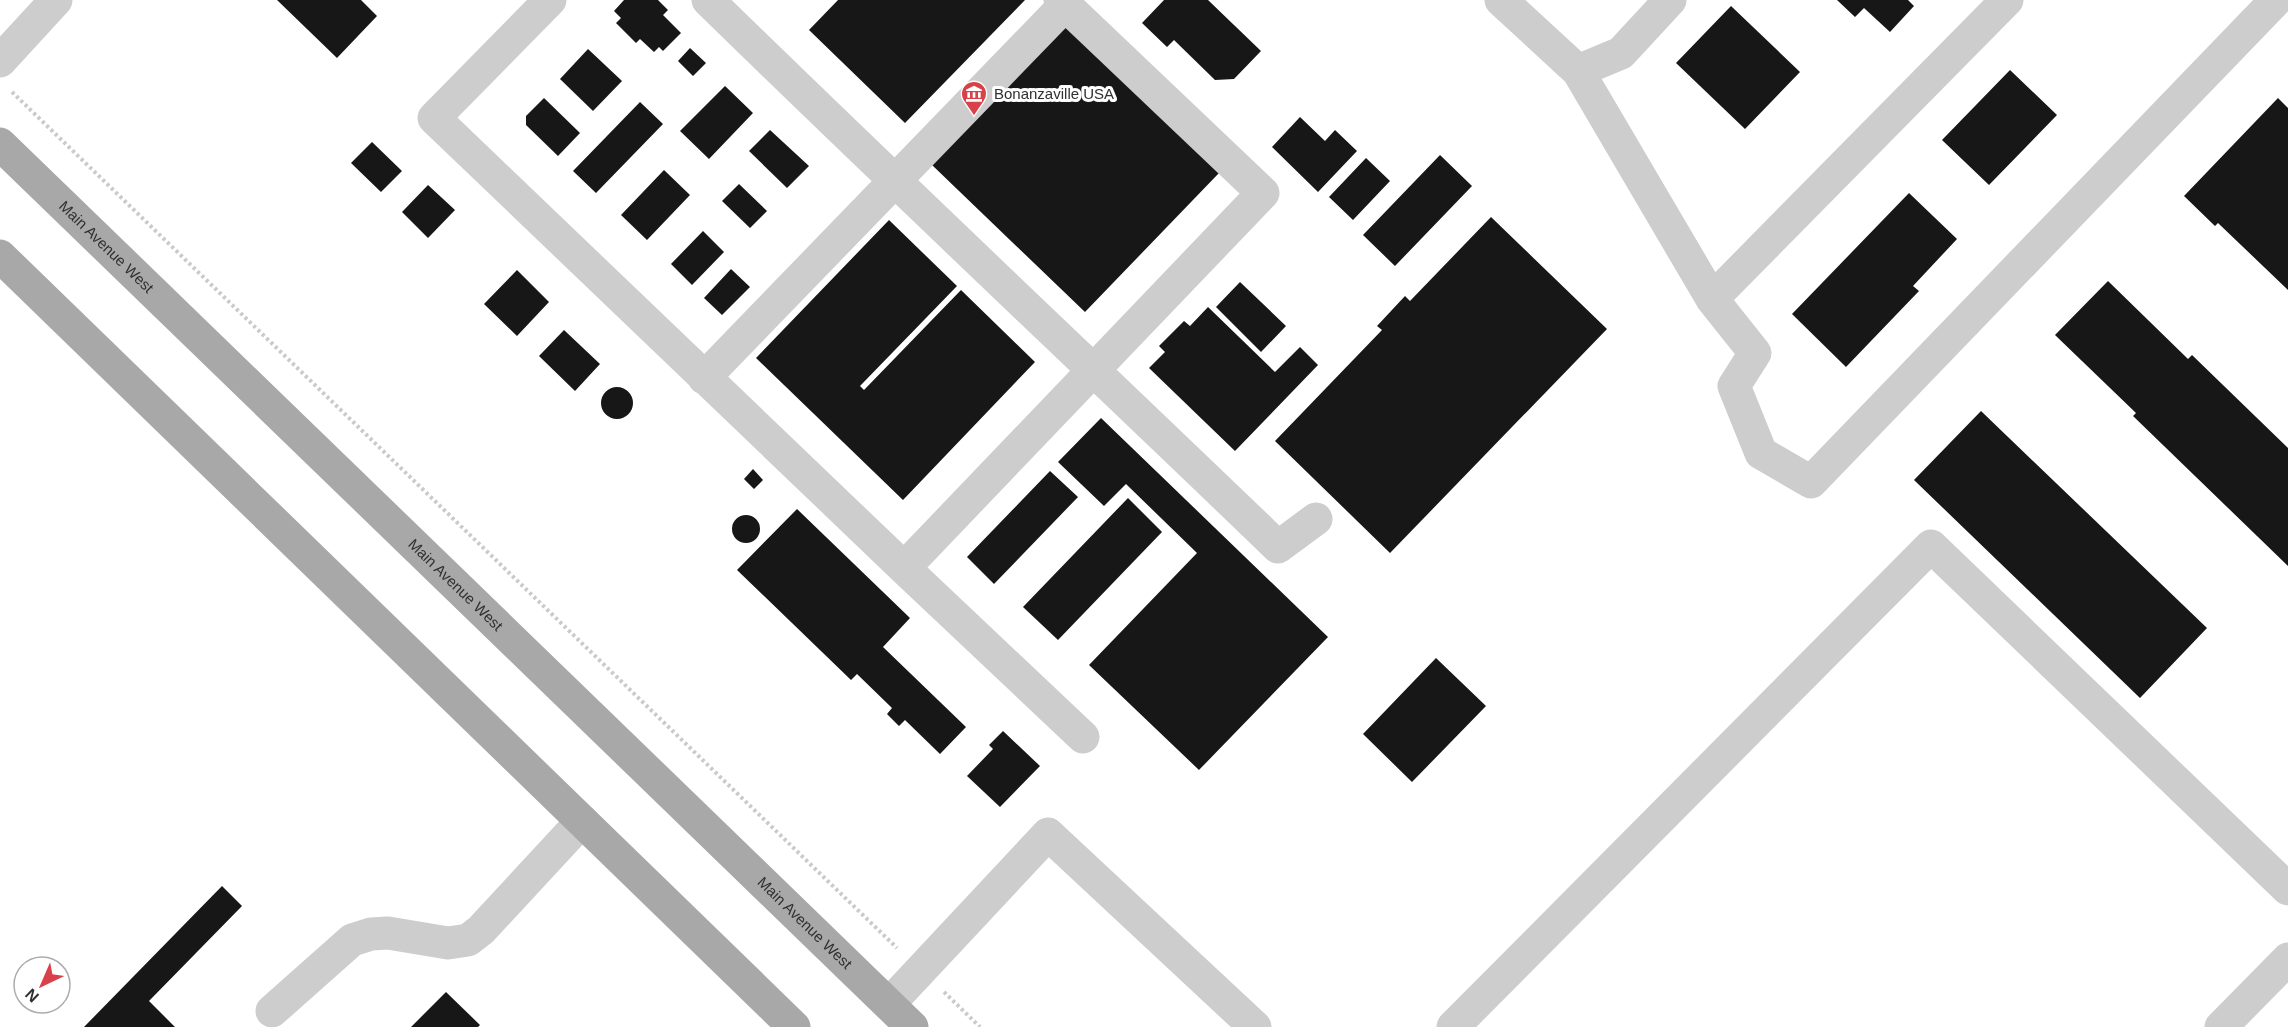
<svg xmlns="http://www.w3.org/2000/svg" width="2288" height="1027" font-family="Arial,sans-serif">
<style>
.building{fill:#171717}
.lines{fill:none;stroke-linecap:round;stroke-linejoin:round}
.path{stroke:#cacaca;stroke-width:4;stroke-dasharray:3 3;stroke-linecap:butt}
.minor{stroke:#cdcdcd;stroke-width:33}
.major{stroke:#a8a8a8;stroke-width:33}
.labels{text-anchor:middle;stroke-width:6;stroke-linejoin:round;paint-order:stroke}
.poi-label{font-size:15px;fill:#303030;stroke:#fff;text-anchor:start}
.street-label{font-size:15px;fill:#303030;stroke:#fff}
</style>
<rect width="100%" height="100%" fill="#fff"/>
<path class="building" d="M 277,0 L 361,0 L 377,16 L 337,58 Z
M 624,0 L 658,0 L 668,10 L 663,15 L 681,33 L 663,51 L 659,47 L 654,52 L 640,39 L 636,43 L 616,23 L 621,18 L 614,11 Z
M 838,0 L 1025,0 L 905,123 L 809,30 Z
M 1164,0 L 1208,0 L 1261,51 L 1234,79 L 1215,80 L 1174,40 L 1167,47 L 1142,23 Z
M 1837,0 L 1908,0 L 1914,6 L 1890,32 L 1864,8 L 1855,17 Z
M 1731,6 L 1800,72 L 1745,129 L 1676,63 Z
M 1067,25 L 1219,173 L 1085,312 L 932,165 Z
M 690,48 L 706,63 L 693,76 L 678,61 Z
M 588,49 L 622,81 L 593,111 L 560,79 Z
M 2010,70 L 2057,115 L 1989,185 L 1942,140 Z
M 725,86 L 753,113 L 709,159 L 680,131 Z
M 544,98 L 580,133 L 558,156 L 526,125 L 526,116 Z
M 2278,98 L 2288,108 L 2288,290 L 2218,223 L 2215,226 L 2184,196 Z
M 640,102 L 663,124 L 596,193 L 573,171 Z
M 1300,117 L 1325,141 L 1335,130 L 1357,151 L 1318,192 L 1272,147 Z
M 770,130 L 809,166 L 787,188 L 749,151 Z
M 372,142 L 402,171 L 381,192 L 351,163 Z
M 1440,155 L 1472,186 L 1395,266 L 1363,235 Z
M 1366,158 L 1390,181 L 1353,220 L 1329,197 Z
M 664,170 L 690,195 L 647,240 L 621,215 Z
M 739,184 L 767,211 L 750,228 L 722,201 Z
M 428,185 L 455,210 L 428,238 L 402,212 Z
M 1909,193 L 1957,239 L 1913,286 L 1919,291 L 1846,367 L 1792,314 Z
M 1491,217 L 1607,329 L 1390,553 L 1275,441 L 1382,330 L 1377,326 L 1405,296 L 1410,301 Z
M 889,220 L 957,286 L 860,386 L 864,390 L 961,290 L 1035,362 L 903,500 L 756,358 Z
M 703,231 L 724,252 L 692,285 L 671,264 Z
M 731,269 L 750,287 L 722,315 L 704,298 Z
M 517,270 L 549,302 L 517,336 L 484,304 Z
M 2108,281 L 2188,359 L 2192,355 L 2288,448 L 2288,566 L 2133,416 L 2136,413 L 2055,335 Z
M 1240,282 L 1286,326 L 1261,352 L 1216,307 Z
M 1208,307 L 1275,372 L 1300,347 L 1318,365 L 1235,451 L 1149,368 L 1165,352 L 1159,346 L 1184,321 L 1190,326 Z
M 564,330 L 600,364 L 575,391 L 539,356 Z
M601 403a16 16 0 1 1 32 0a16 16 0 1 1-32 0Z
M 1981,411 L 2207,628 L 2140,698 L 1914,480 Z
M 1101,418 L 1328,637 L 1199,770 L 1089,665 L 1197,553 L 1126,484 L 1104,506 L 1058,462 Z
M 753,469 L 763,480 L 754,489 L 744,479 Z
M 1050,471 L 1078,497 L 994,584 L 967,557 Z
M 1128,498 L 1162,532 L 1058,640 L 1023,607 Z
M 797,509 L 910,618 L 883,647 L 966,727 L 940,754 L 905,720 L 899,726 L 887,714 L 892,708 L 857,674 L 851,680 L 737,570 Z
M732 529a14 14 0 1 1 28 0a14 14 0 1 1-28 0Z
M 1436,658 L 1486,706 L 1412,782 L 1363,734 Z
M 1003,731 L 1040,766 L 1000,807 L 967,776 L 993,749 L 989,745 Z
M 222,886 L 242,906 L 149,1001 L 175,1027 L 84,1027 Z
M 446,992 L 480,1025 L 478,1027 L 411,1027 Z"/>
<g class="lines">
<path class="path" d="M 12,92 L 897,948
M 944,992 L 980,1027"/>
<path class="minor" d="M 550,0 L 434,118 L 904,568 L 1083,737
M 708,0 C 896,184 1088,364 1278,547 L 1316,519
M 1501,0 L 1578,71 L 1621,53 L 1670,0
M 0,61 L 56,0
M 1578,71 L 1712,299 L 1755,353 L 1734,386 L 1761,453 L 1811,482 L 2276,0
M 1712,299 L 2007,0
M 704,378 L 1065,5
M 904,568 L 1263,193 L 1060,0
M 889,1004 L 1048,834 L 1255,1027
M 272,1011 L 352,940 L 371,934 L 388,933 L 448,943 L 468,940 L 481,930 L 582,821
M 1453,1027 L 1931,546 L 2288,889
M 2221,1027 L 2288,959"/>
<g class="major">
<path id="s1" d="M 0,144 L 912,1027"/>
<path d="M 0,256 L 794,1027"/>
</g>
</g>
<defs>
<symbol id="museum-pin" viewBox="-11 -11 22 30"><path d="M0 17L-7.5 6A9.5 9.5 0 1 1 7.5 6Z" fill="#d84149" stroke="#fff"/><path d="M0-6L6-3V-2H-6V-3ZM-5-1h2V3h-2ZM-1-1h2V3h-2ZM3-1h2V3H3ZM-6 4H6V6H-6Z" fill="#fff"/></symbol>
</defs>
<g fill-rule="evenodd">
<use href="#museum-pin" x="959" y="79" width="30" height="40"/>
</g>
<g class="labels">
<g class="poi-label">
<text x="994" y="99">Bonanzaville USA</text>
</g>
<g class="street-label">
<text dy="5" stroke="none"><textPath href="#s1" startOffset="148">Main Avenue West</textPath></text>
<text dy="5" stroke="none"><textPath href="#s1" startOffset="634">Main Avenue West</textPath></text>
<text dy="5" stroke="none"><textPath href="#s1" startOffset="1120">Main Avenue West</textPath></text>
</g>
</g>
<g transform="translate(42 985) rotate(224)"><circle r="28" fill="#ffffff" stroke="#acacac" stroke-width="1.5"/>
<path d="M0-4.5L10 22L0 15L-10 22Z" fill="#d84149"/>
<text y="-9" font-size="16" font-weight="bold" text-anchor="middle" fill="#303030">N</text>
</g>
</svg>
